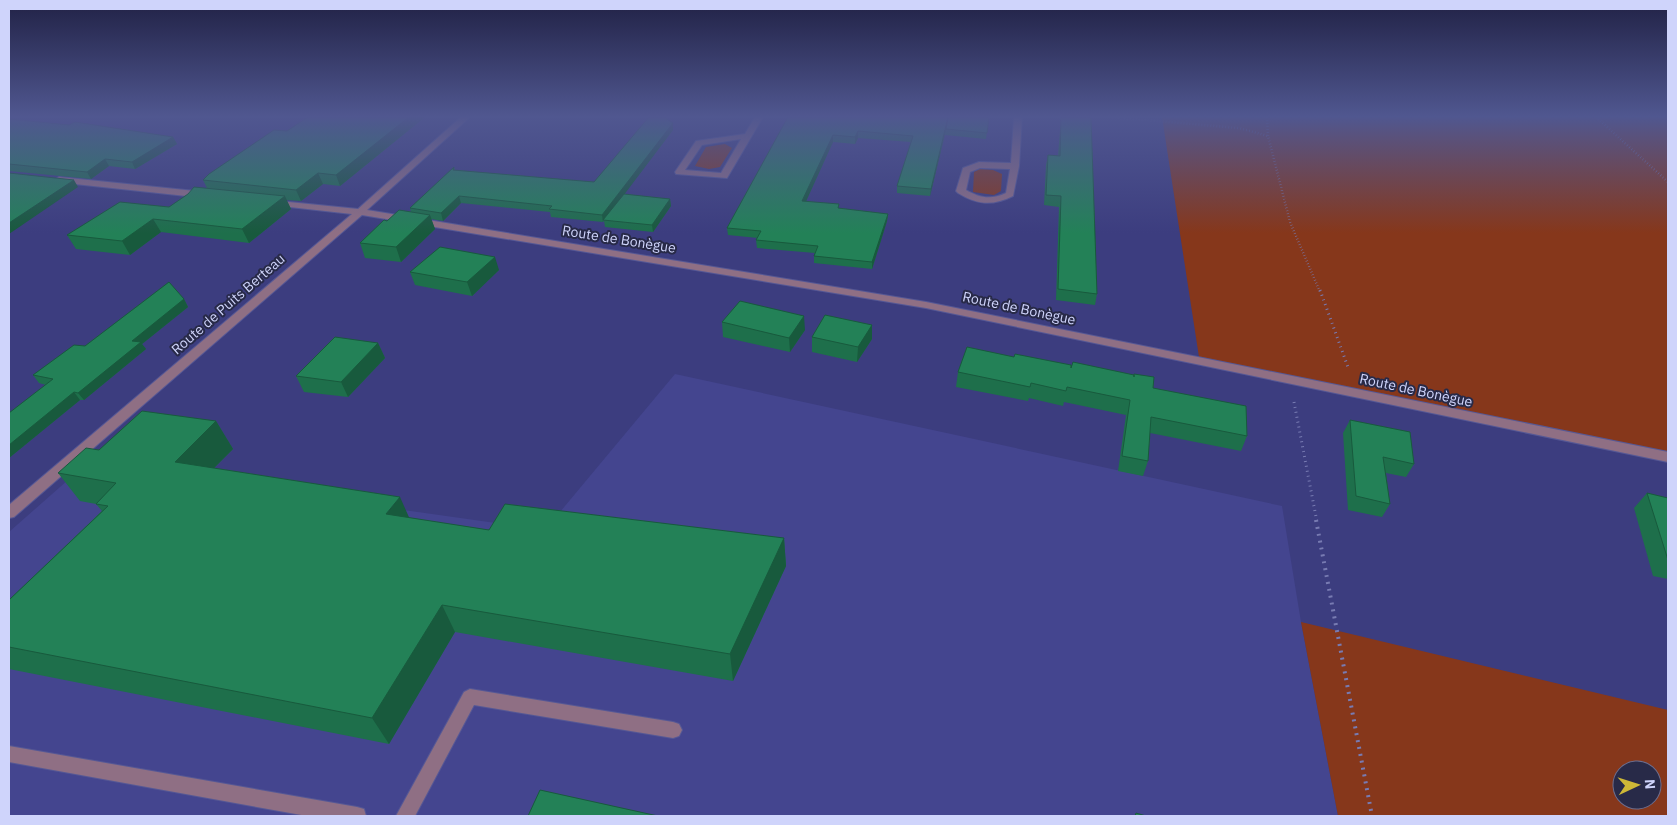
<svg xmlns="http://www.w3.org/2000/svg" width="1677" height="825" font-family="'IBM Plex Sans',sans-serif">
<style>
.built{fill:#44458f}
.green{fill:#86371b;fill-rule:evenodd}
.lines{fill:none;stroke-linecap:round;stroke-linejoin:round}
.minor-casing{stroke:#565895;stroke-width:2}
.path-far2{stroke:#787bb2;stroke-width:2.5;stroke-dasharray:0.5 2.5;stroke-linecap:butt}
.path-far1{stroke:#787bb2;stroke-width:3;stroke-dasharray:1 4;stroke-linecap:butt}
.path{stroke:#787bb2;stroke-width:4;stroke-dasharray:2 5;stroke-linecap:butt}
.minor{fill:#8f6f84;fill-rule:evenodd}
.wall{fill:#1e6f4b}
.shaded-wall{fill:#185a3d}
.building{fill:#238157;stroke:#185a3d}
.labels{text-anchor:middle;stroke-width:4;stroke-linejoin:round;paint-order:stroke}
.street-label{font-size:14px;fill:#cfd4fb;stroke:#282a48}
</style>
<rect width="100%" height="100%" fill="#3c3d7f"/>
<path class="built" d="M 675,374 L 1282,506 L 1301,622 L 1338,816 L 9,816 L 9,532 L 85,465 L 545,530 Z"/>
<path class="green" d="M 1162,117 L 1668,117 L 1668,455 L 1199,357 Z
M 725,144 L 732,148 L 720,167 L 709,169 L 695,166 L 706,147 Z
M 980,169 L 993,170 L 1002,174 L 1001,191 L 994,195 L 973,192 L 974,172 Z
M 1301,622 L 1668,710 L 1668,816 L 1338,816 ZM 1622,770 L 1652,770 L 1652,800 L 1622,800 Z"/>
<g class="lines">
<defs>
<path id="minor" d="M 461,117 L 470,117 L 367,210 L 926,302 L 1668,452 L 1668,462 L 926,308 L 362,215 L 14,517 L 9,518 L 9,505 L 352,214 L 272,205 L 269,204 L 269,200 L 358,209 Z
M 755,117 L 763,117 L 727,178 L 676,174 L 675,172 L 696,141 L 745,134 ZM 741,139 L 721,173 L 685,170 L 702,145 Z
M 1014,117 L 1022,117 L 1019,166 L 1013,196 C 993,206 977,205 958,193 L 956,191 L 963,168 L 979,162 L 1011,163 ZM 980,168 L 1010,169 L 1006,193 C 991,200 980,198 966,190 L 970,172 Z
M 59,177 L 205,192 L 210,195 L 205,198 L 56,182 L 54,180 Z
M 470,689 L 673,722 L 679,724 L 682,730 L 679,736 L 673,738 L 474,705 L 415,816 L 396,816 L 464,692 Z
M 9,746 L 357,807 L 364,809 L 366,816 L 307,816 L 9,762 Z"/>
</defs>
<use href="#minor" class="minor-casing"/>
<path class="path-far2" d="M 1109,117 L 1239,128 L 1268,136
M 1267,117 L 1268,136 L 1290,222 L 1320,292
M 1596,117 L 1668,182"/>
<path class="path-far1" d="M 1320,290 L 1349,370
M 1294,402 L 1317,522"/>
<path class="path" d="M 1316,520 L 1372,816"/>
<use href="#minor" class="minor"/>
</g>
<path class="wall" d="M 425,117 L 340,186 L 323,184 L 301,201 L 286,200 L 291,209 L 249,243 L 161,232 L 130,255 L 76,249 L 67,235 L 169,207 L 207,188 L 203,180 L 287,131 Z
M 788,117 L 989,117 L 986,139 L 945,135 L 945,134 L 930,196 L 897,193 L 897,186 L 911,142 L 858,138 L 855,144 L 833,142 L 806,201 L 839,208 L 888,214 L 887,221 L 872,269 L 814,263 L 814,256 L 815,253 L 757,248 L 756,240 L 758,238 L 728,235 L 727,228 Z
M 1061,117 L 1091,117 L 1097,294 L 1095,305 L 1056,300 L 1059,207 L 1044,205 L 1046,165 L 1048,155 L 1058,156 Z
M 9,119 L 173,137 L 177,144 L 135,169 L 109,166 L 91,179 L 9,171 Z
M 673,123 L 673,130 L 624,194 L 670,199 L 671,206 L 653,232 L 605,227 L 604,221 L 603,222 L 551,217 L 550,212 L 461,203 L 443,221 L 431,219 L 435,229 L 401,262 L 365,258 L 360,243 L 387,221 L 411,212 L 410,208 L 454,167 L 455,170 L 594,182 Z
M 499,270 L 472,296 L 415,285 L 410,272 Z
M 184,299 L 188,307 L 142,344 L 146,349 L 84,400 L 80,400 L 9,458 L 9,413 L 46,385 L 39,383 L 33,375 L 85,346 Z
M 722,322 L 805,330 L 790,352 L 723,337 Z
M 872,325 L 872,339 L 857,362 L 812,352 L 812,337 Z
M 378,343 L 385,358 L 348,397 L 304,392 L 296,376 Z
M 1014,357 L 1153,388 L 1247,436 L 1241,451 L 1150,433 L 1148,461 L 1143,476 L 1118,471 L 1126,415 L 1064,402 L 1063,406 L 1029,398 L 1028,401 L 956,387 L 958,372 Z
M 1350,420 L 1414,464 L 1406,477 L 1386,473 L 1390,504 L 1382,517 L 1348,510 L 1343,433 Z
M 216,421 L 233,449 L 214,468 L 409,518 L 489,530 L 784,538 L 786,566 L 733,681 L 455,632 L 389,744 L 9,669 L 9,600 L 102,511 L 96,504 L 80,501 L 58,473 L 99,450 Z
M 1647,493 L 1668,498 L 1668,579 L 1653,576 L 1634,508 Z"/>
<path class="shaded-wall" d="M 409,117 L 425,117 L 340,186 L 336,175 Z
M 673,123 L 673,130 L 605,220 L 603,220 L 603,222 L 602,215 Z
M 946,129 L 945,134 L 930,196 L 931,189 Z
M 858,131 L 858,138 L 855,144 L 855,137 Z
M 833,135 L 833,142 L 803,208 L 802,201 Z
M 173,137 L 177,144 L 135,169 L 132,162 Z
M 105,159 L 109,166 L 91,179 L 87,172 Z
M 318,173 L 323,184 L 301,201 L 296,190 Z
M 74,180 L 78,187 L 9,234 L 9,223 Z
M 285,196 L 291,209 L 249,243 L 242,229 Z
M 459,196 L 461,203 L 443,221 L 441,213 Z
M 670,199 L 671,206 L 653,232 L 652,225 Z
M 888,214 L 887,221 L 872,269 L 872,262 Z
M 430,215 L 435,229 L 401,262 L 396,247 Z
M 153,219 L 161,232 L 130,255 L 122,241 Z
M 495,257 L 499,270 L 472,296 L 467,282 Z
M 184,299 L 188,307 L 142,344 L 146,349 L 84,400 L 78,393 L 132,341 Z
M 804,316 L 805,330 L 790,352 L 789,338 Z
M 872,325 L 872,339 L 857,362 L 858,347 Z
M 378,343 L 385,358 L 348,397 L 341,382 Z
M 74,392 L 80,400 L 9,458 L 9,445 Z
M 216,421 L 233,449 L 193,489 L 175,462 Z
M 400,497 L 412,524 L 386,514 Z
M 784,538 L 786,566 L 733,681 L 730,654 Z
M 442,605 L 455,632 L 389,744 L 372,718 Z"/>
<path class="building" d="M 308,117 L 409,117 L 336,175 L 318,173 L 296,190 L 203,180 L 209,174 L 274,130 L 287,131 Z
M 649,117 L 664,117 L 673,123 L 602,215 L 549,209 L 552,206 L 459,196 L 441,213 L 410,208 L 454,167 L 453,170 L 594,182 Z
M 788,117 L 948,117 L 931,189 L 897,186 L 913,136 L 858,131 L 855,137 L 833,135 L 802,201 L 839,204 L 838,208 L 888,214 L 872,262 L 814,256 L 818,246 L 756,240 L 761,231 L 727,228 Z
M 948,117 L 989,117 L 987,133 L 946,129 Z
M 1061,117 L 1091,117 L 1097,294 L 1058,289 L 1061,196 L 1046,195 L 1048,155 L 1060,156 Z
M 9,119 L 69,125 L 75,122 L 173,137 L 132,162 L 105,159 L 87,172 L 9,164 Z
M 9,173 L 74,180 L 9,223 Z
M 194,187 L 285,196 L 242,229 L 153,219 L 122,241 L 67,235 L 120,202 L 169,207 L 188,194 Z
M 624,194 L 670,199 L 652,225 L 603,220 Z
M 399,210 L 430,215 L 396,247 L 360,243 L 384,220 L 387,221 Z
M 440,247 L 495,257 L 467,282 L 410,272 Z
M 169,282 L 184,299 L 132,341 L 141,342 L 78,393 L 74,392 L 9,445 L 9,413 L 53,379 L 33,375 L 74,345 L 85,346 Z
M 740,301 L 804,316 L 789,338 L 722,322 Z
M 825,315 L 872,325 L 858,347 L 812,337 Z
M 335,337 L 378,343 L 341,382 L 296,376 Z
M 967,347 L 1014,357 L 1015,354 L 1071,365 L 1071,368 L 1073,362 L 1134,375 L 1134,377 L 1134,374 L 1154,377 L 1153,388 L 1246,406 L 1247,436 L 1151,417 L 1148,461 L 1122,456 L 1130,400 L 1067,387 L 1066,391 L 1031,383 L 1030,387 L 958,372 Z
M 142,411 L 216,421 L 175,462 L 400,497 L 386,514 L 489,530 L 505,504 L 784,538 L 730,654 L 442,605 L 372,718 L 9,647 L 9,600 L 108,506 L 96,504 L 116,483 L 58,473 L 86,448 L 99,450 Z
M 1350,420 L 1410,432 L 1414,464 L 1383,457 L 1390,504 L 1356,496 Z
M 1647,493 L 1668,498 L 1668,561 L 1668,560 Z
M 540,790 L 658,816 L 528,816 Z
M 1136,813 L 1146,816 L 1135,816 Z"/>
<linearGradient id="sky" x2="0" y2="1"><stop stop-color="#212246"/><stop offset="0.5" stop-color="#505790"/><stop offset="1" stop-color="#505790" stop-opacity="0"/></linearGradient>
<rect width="1677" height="233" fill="url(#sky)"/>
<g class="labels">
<g class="street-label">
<text transform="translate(619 239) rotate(9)" y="5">Route de Bonègue</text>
<text transform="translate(228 304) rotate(-41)" y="5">Route de Puits Berteau</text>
<text transform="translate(1019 308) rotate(12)" y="5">Route de Bonègue</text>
<text transform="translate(1416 390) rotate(12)" y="5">Route de Bonègue</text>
</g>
</g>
<rect width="1677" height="825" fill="none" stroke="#cfd4fb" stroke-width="20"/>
<g transform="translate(1637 785) rotate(86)"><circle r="24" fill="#282a48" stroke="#6b6e90"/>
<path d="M0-4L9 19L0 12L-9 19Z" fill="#ceb837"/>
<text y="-8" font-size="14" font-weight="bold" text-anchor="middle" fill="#cfd4fb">N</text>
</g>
</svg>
